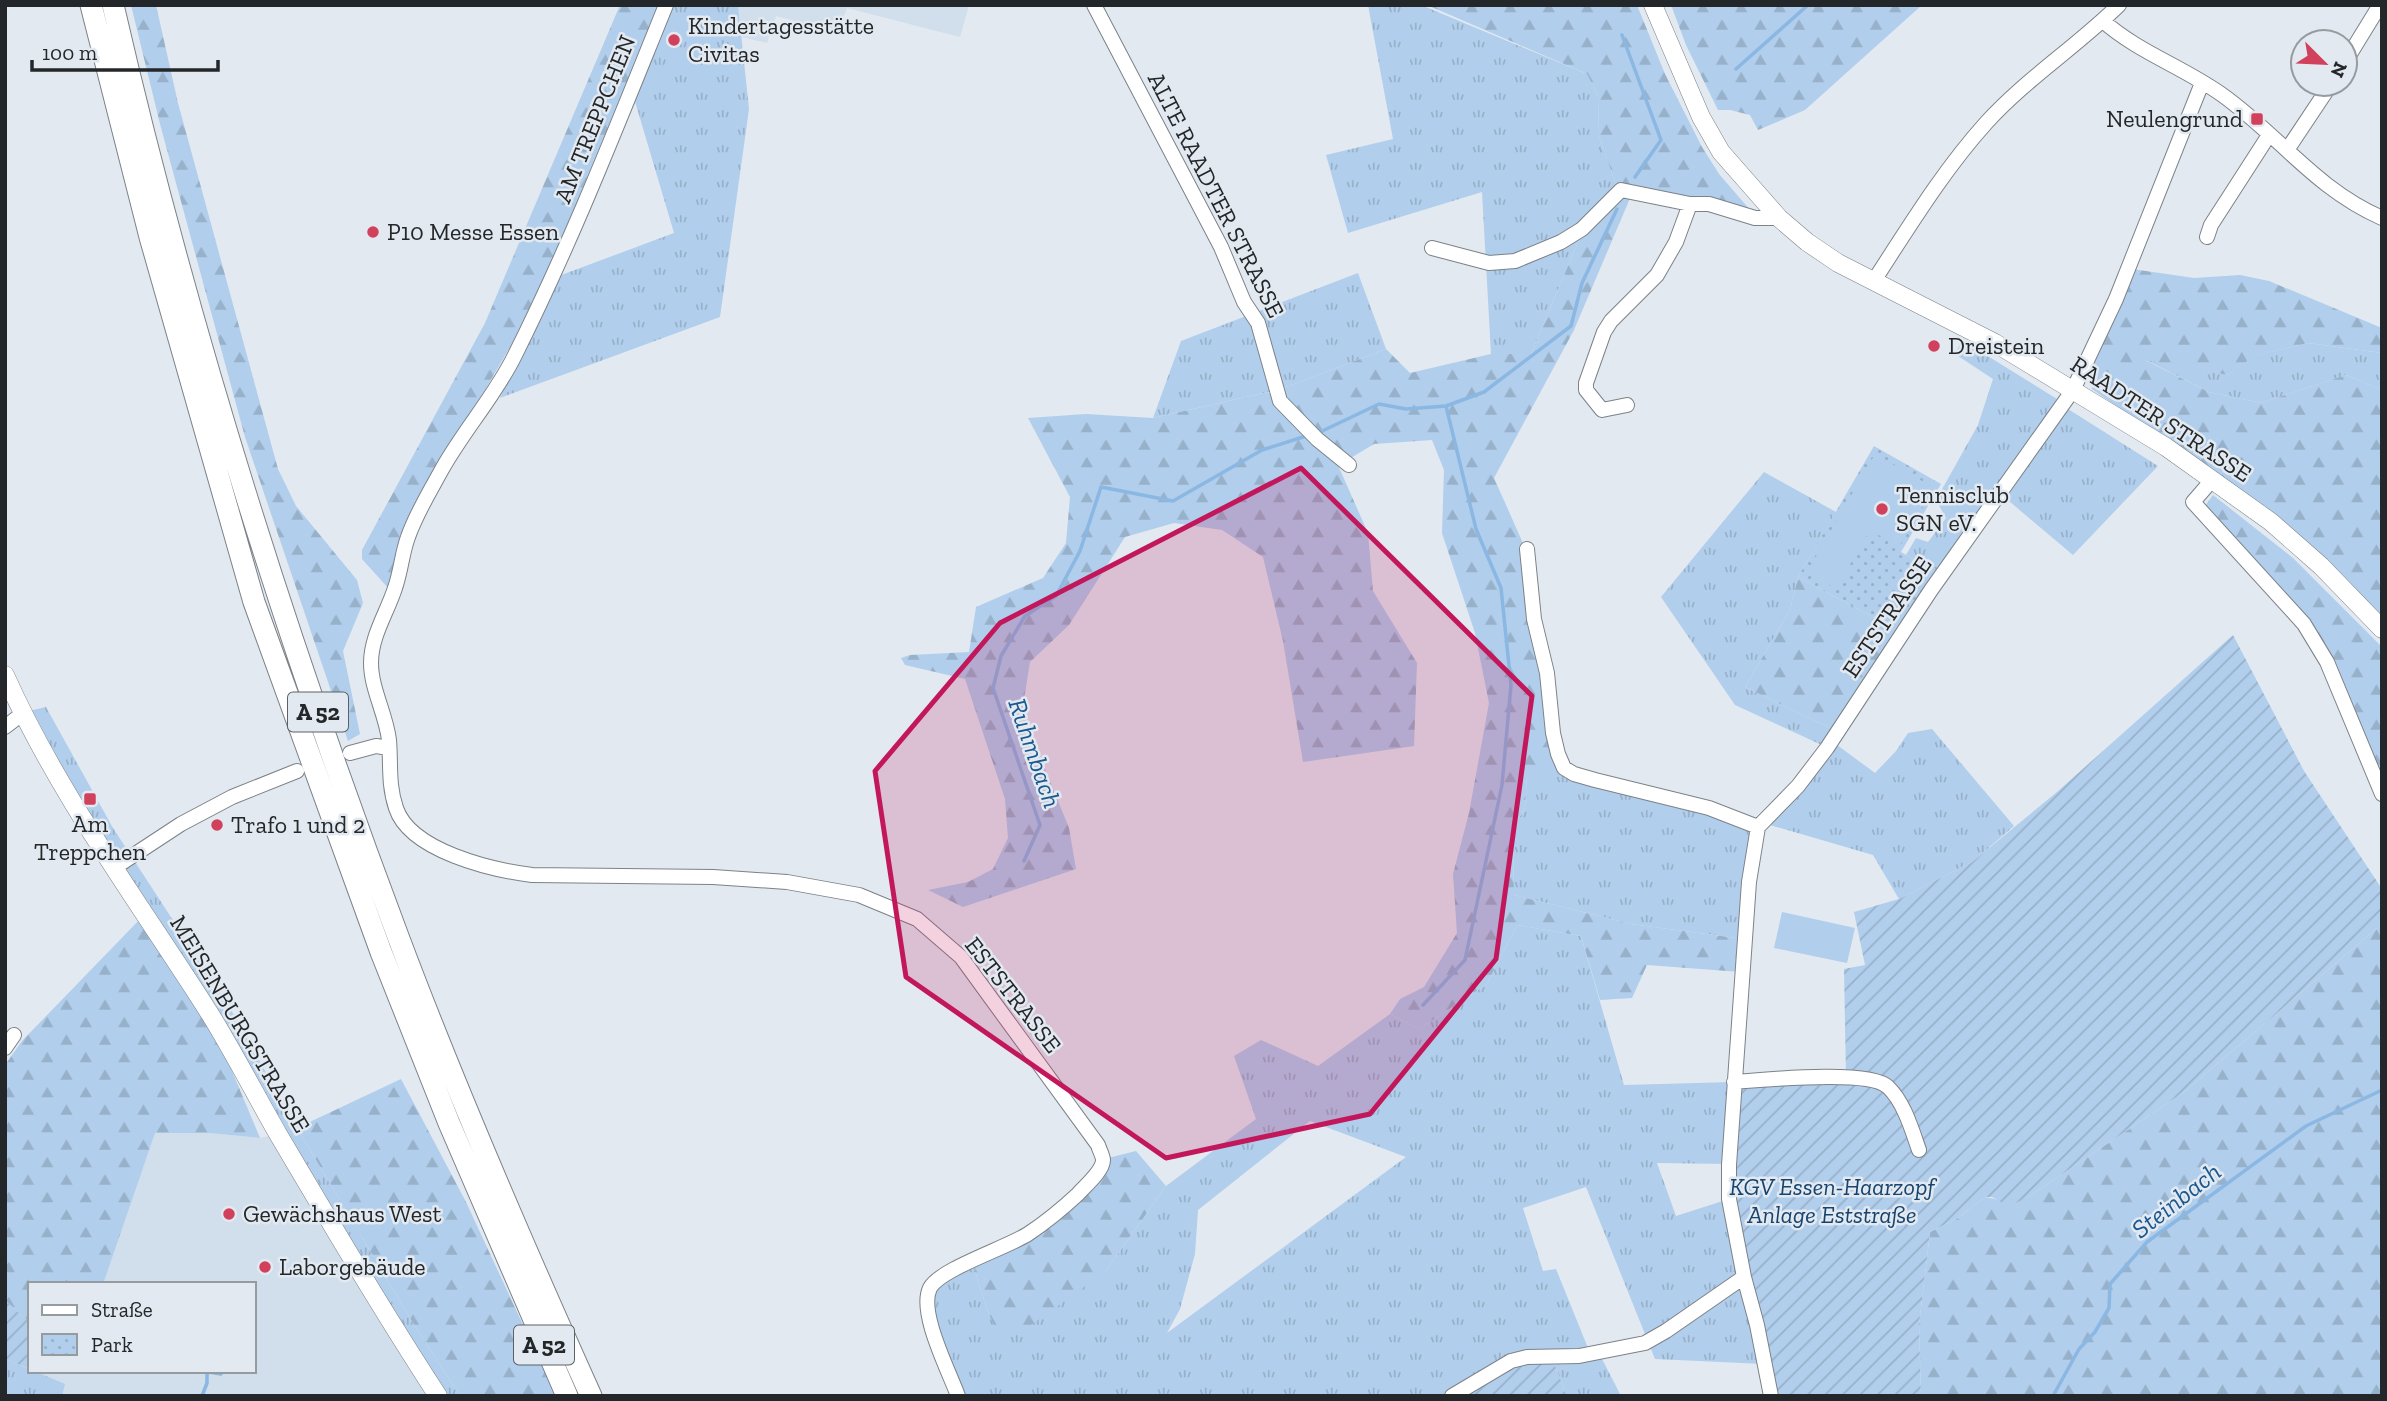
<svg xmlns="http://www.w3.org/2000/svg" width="2387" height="1401" font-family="'Zilla Slab',serif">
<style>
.built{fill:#d1deeb}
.grass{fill:url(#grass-tufts);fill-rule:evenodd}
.forest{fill:url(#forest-firs)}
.park{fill:url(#park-dots)}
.garden{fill:url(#garden-furrows)}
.pitch{fill:#b1ceec}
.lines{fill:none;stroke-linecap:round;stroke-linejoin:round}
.stream{stroke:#8bb7e3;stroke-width:3.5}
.minor-casing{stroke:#7c8288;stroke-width:16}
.major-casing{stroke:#7c8288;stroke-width:19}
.highway-casing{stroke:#7c8288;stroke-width:23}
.minor{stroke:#fff;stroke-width:14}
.major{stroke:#fff;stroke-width:18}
.highway{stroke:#fff;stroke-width:21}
.marked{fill:#c2185b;fill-opacity:0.2;stroke:#c2185b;stroke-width:5;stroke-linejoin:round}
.poi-dot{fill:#d1415c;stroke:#e2e9f0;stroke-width:2.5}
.labels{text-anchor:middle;stroke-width:5;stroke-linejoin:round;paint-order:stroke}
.shield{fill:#e2e9f0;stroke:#5d6165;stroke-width:2}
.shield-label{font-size:23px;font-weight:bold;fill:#242729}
.poi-label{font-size:24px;fill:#242729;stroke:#e2e9f0;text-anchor:start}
.street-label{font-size:24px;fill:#242729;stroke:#e2e9f0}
.park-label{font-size:24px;font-style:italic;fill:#16446e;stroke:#e2e9f0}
.water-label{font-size:26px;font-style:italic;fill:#1a588f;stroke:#e2e9f0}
</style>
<defs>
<pattern id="grass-tufts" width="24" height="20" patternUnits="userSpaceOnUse" patternTransform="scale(1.75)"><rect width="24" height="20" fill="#b1ceec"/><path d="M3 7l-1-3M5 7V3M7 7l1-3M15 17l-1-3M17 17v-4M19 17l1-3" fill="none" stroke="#98b1ca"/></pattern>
<pattern id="forest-firs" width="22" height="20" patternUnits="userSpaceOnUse" patternTransform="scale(1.75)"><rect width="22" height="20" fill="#b1ceec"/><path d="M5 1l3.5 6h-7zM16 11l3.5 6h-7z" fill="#98b1ca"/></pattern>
<pattern id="park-dots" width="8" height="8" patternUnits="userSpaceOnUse" patternTransform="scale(1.75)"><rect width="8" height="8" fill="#b1ceec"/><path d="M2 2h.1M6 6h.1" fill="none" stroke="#98b1ca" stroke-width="1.8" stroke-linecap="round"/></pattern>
<pattern id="garden-furrows" width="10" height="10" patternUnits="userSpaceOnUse" patternTransform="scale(1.75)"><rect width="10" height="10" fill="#b1ceec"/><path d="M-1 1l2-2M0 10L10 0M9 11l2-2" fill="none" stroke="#98b1ca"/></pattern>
</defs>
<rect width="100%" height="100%" fill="#e2e9f0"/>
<path class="built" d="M 738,5 L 969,5 L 960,37 L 847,8 L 838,32 L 776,16 L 767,43 L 742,37 Z
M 155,1133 L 210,1133 L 260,1138 L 283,1133 L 440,1396 L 5,1396 L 5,1300 L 30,1323 L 30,1371 L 254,1371 L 254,1284 L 101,1284 Z"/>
<path class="grass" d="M 672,5 L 738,5 L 749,109 L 720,317 L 500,398 L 556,277 L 674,233 L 634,98 Z
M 1368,5 L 1421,5 L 1587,74 L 1599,98 L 1598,133 L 1617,188 L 1581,235 L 1531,354 L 1491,354 L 1482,192 L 1348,233 L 1326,155 L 1393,139 Z
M 1358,273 L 1386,349 L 1281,389 L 1153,418 L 1181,341 Z
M 1962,340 L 2057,399 L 2041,427 L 1936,573 L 1906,555 L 1916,538 L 1928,542 L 1946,518 L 1936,500 L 1978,425 L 1993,379 L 1955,354 Z
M 2308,343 L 2382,353 L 2382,390 L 2346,375 L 2261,403 L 2209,392 L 2142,358 L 2228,375 L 2253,356 Z
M 2068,409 L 2158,466 L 2073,555 L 2003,496 Z
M 1764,472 L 1836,512 L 1798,577 L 1790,610 L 1745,687 L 1836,731 L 1826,747 L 1735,705 L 1661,597 Z
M 46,707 L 113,828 L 230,1008 L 297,1128 L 416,1328 L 460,1396 L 440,1396 L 24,712 Z
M 1932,729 L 2014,826 L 1972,862 L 1899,899 L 1873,855 L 1763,823 L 1833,742 L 1875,773 L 1896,751 L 1908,733 Z
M 1559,761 L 1562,769 L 1756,828 L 1744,939 L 1631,924 L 1514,895 L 1513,828 L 1525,808 L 1527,774 Z
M 1517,925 L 1581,936 L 1624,1085 L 1733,1082 L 1729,1164 L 1657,1163 L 1676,1216 L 1729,1199 L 1764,1364 L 1655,1359 L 1586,1187 L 1523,1208 L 1543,1271 L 1556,1269 L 1590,1353 L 1450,1396 L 958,1396 L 928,1310 L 941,1276 L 972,1262 L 988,1312 L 995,1327 L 1105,1272 L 1166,1186 L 1256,1119 L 1234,1056 L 1261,1040 L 1318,1066 L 1390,1014 L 1419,1029 L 1487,984 ZM 1310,1121 L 1406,1157 L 1167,1333 L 1180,1309 L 1195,1254 L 1198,1210 Z
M 1599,1353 L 1621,1396 L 1567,1396 L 1552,1358 Z
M 5,1359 L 65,1384 L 62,1396 L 5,1396 Z"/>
<path class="forest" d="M 131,5 L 156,5 L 178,103 L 278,469 L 296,506 L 357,580 L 363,603 L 343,651 L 360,734 L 348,741 L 245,437 L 160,124 Z
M 620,5 L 659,5 L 550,266 L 510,347 L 401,534 L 389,589 L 362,559 L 362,550 L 485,323 Z
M 1427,5 L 1637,5 L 1665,74 L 1702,147 L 1719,174 L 1751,211 L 1617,188 L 1598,133 L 1599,98 L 1587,74 Z
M 1671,5 L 1922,5 L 1805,110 L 1758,130 L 1750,115 L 1730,110 L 1718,110 L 1686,45 Z
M 1615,195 L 1631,196 L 1574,330 L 1494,478 L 1526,550 L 1559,761 L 1527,775 L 1525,808 L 1513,828 L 1514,895 L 1631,924 L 1744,939 L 1741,972 L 1647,965 L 1632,998 L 1600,1000 L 1581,936 L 1517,925 L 1487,984 L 1419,1029 L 1390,1014 L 1400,999 L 1424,987 L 1457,933 L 1453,874 L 1469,813 L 1489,703 L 1475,633 L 1442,533 L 1444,470 L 1432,440 L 1374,444 L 1349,459 L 1292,410 L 1281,389 L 1386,349 L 1410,373 L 1491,354 L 1531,354 L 1581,235 Z
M 2132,269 L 2194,278 L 2240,275 L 2269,281 L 2382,328 L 2382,353 L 2308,343 L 2254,356 L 2228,375 L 2145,360 L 2209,392 L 2261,403 L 2346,375 L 2382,390 L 2382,624 L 2216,476 L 2092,389 L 2090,374 L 2094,361 Z
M 1268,392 L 1303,432 L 1337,463 L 1368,533 L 1373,591 L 1417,663 L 1414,746 L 1303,762 L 1283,641 L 1263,557 L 1222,530 L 1174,523 L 1125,537 L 1069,625 L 1030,662 L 1022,712 L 1069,828 L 1076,869 L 963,907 L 928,890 L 968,882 L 993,869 L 1008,838 L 1005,799 L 965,679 L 905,665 L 901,658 L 910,655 L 969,652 L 976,607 L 1043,578 L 1066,543 L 1070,497 L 1028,418 L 1086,414 L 1153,418 Z
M 2213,495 L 2293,558 L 2382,647 L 2382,787 L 2329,662 L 2205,506 Z
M 1798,577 L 1899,631 L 1836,731 L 1745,687 L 1790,610 Z
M 144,915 L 210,1018 L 260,1138 L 210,1133 L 155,1133 L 103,1284 L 30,1284 L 30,1323 L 5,1300 L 5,1065 L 22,1041 Z
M 2382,924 L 2382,1396 L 1921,1396 L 1919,1325 L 1930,1232 L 1958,1218 L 1985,1197 L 1999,1200 L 2027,1198 L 2184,1092 Z
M 401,1079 L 466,1202 L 556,1396 L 460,1396 L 416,1328 L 297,1128 Z
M 1136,1151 L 1166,1186 L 1105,1272 L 1027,1328 L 995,1328 L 988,1312 L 972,1262 L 1026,1235 L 1104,1159 Z"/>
<path class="park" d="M 1874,446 L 1941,484 L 1901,552 L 1936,573 L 1899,631 L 1798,577 Z"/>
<path class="garden" d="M 2233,635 L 2304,771 L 2382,889 L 2382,924 L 2184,1092 L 2027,1198 L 2008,1206 L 1992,1197 L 1985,1197 L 1958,1218 L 1930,1232 L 1919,1325 L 1921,1396 L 1771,1396 L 1730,1199 L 1729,1165 L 1734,1082 L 1864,1078 C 1886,1082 1888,1087 1900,1104 C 1888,1079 1871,1077 1846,1077 L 1844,969 L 1865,965 L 1854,912 L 1899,899 L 1972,862 L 2057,792 Z
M 5,1300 L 30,1323 L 30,1369 L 5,1359 Z
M 1552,1358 L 1567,1396 L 1454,1396 L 1493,1371 Z"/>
<path class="pitch" d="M 1875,454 L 1934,488 L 1899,547 L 1870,530 L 1836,589 L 1807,572 Z
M 1782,912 L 1855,928 L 1847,963 L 1774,948 Z"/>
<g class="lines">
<path class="stream" d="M 1622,35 L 1661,140 L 1635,177
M 1736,69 L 1808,5
M 1318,433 L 1379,404 L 1406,409 L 1446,406 L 1484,392 L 1571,326 L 1582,283 L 1617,209
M 1024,861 L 1040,825 L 993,688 L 1001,656 L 1025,616 L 1056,596 L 1080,551 L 1101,487 L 1173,501 L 1262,450 L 1303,437
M 1423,1005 L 1465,960 L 1502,785 L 1511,685 L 1501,588 L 1476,529 L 1446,406
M 202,1396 L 207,1383 L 207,1374 L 209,1372 L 221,1374
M 2053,1396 L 2079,1349 L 2095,1332 L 2109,1308 L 2110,1284 L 2147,1242 L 2306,1126 L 2382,1090"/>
<defs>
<path id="minor" d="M 666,5 C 618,123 572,241 515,355 C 495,396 463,431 441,471 C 430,491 416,514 408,537 C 402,553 401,571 395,588 C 387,613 371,636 371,663 C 371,689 386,714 389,740 C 391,763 388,785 396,808 C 410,851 492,870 532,875 L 713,877 L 787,882 L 859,895 L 917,919 L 961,957 L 1098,1145 C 1099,1149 1103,1156 1103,1160 C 1103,1171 1085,1186 1078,1194 C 1062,1209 1046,1222 1028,1234 C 1006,1248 940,1269 930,1288 C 918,1312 949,1371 958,1396
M 1094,5 L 1221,247 L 1244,302 L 1258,323 L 1280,401 L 1317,439 L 1349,465
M 2103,21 C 2138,52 2183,67 2221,94 C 2279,135 2314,188 2382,218
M 2345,62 L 2380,5
M 2287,150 L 2331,84
M 2207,237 L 2211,225 L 2269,135
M 1432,248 L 1489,263 L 1515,261 L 1561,242 L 1582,229 L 1621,190 L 1690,204 L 1709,204 L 1755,218 L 1779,218
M 1873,282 C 1909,227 1942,172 1986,123 C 2026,79 2076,47 2119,5
M 1627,405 L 1602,410 L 1586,390 L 1586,383 L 1604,332 L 1611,321 L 1657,275 L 1676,242 L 1690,204
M 2213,479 L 2193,502 L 2304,624 L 2327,662 L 2382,794
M 1527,549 L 1534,619 L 1547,673 L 1553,733 L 1558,754 L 1564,768 L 1574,774 L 1595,780 L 1709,808 L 1758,827
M 5,727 L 22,714
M 350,753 L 376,746 L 389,748
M 114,868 L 181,824 L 232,797 L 297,771
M 5,1048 L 14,1035
M 1734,1082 C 1762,1080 1870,1069 1888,1087 C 1904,1102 1912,1130 1919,1150
M 1744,1277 L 1757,1325 L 1771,1396
M 1452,1396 L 1511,1361 L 1527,1357 L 1579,1356 L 1645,1343 L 1666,1331 L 1744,1277 L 1729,1199 L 1729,1165 L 1749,882 L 1758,827 L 1798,786 L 1827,748 L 1931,590 L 2073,390 L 2116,299 L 2202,83"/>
<path id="major" d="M 1653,5 L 1701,117 L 1721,152 L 1779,218 L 1807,242 L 1838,263 L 1995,343 L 2166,447 L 2271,522 L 2321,566 L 2382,629
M 5,675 C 59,796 139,902 210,1014 C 234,1053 255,1094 278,1134 C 330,1222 382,1310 438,1396"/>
<path id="highway" d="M 91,5 L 150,237 L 254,602 L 381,952 L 449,1123 L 567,1396
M 113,5 C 186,322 284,634 399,939 C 457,1093 523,1245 591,1396"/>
</defs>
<use href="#minor" class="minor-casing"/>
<use href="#major" class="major-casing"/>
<use href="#highway" class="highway-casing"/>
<use href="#minor" class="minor"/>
<use href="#major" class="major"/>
<use href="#highway" class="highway"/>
</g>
<path class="marked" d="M 1301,468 L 1532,696 L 1496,959 L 1370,1114 L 1166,1158 L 906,977 L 875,771 L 1000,623 Z"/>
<g class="poi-dot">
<circle cx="674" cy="40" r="7"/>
<rect x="2250" y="112" width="14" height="14" rx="3.5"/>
<circle cx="373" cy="232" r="7"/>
<circle cx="1934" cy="346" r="7"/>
<circle cx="1882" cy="509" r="7"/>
<rect x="83" y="792" width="14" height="14" rx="3.5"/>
<circle cx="217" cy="825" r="7"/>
<circle cx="229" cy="1214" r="7"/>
<circle cx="265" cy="1267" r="7"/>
</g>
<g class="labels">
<g class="shield">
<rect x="288" y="692.5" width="60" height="39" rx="5"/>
<rect x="514" y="1325.5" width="60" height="39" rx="5"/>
</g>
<g class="shield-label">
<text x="318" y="720">A 52</text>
<text x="544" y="1353">A 52</text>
</g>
<g class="poi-label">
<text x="688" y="34">Kindertagesstätte<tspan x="688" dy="28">Civitas</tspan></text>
<text x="2243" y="127" text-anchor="end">Neulengrund</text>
<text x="387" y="240">P10 Messe Essen</text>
<text x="1948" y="354">Dreistein</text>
<text x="1896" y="503">Tennisclub<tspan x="1896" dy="28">SGN eV.</tspan></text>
<text x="90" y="832" text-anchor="middle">Am<tspan x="90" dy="28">Treppchen</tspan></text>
<text x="231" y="833">Trafo 1 und 2</text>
<text x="243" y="1222">Gewächshaus West</text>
<text x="279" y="1275">Laborgebäude</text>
</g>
<g class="street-label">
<text transform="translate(595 119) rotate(-68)" y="8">AM TREPPCHEN</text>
<text transform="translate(1216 195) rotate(63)" y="8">ALTE RAADTER STRASSE</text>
<text transform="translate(2161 419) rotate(33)" y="8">RAADTER STRASSE</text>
<text transform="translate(1887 617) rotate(-56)" y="8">ESTSTRASSE</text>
<text transform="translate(1013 995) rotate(52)" y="8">ESTSTRASSE</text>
<text transform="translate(240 1024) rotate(59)" y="8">MEISENBURGSTRASSE</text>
</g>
<g class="park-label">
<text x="1832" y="1195">KGV Essen-Haarzopf<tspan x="1832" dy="28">Anlage Eststraße</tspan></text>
</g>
<g class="water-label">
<text transform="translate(1035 753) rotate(71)" y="9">Ruhmbach</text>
<text transform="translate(2176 1200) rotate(-38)" y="9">Steinbach</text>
</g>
</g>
<rect width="2387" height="1401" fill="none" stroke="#242729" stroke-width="14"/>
<rect x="28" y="1282" width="228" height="91" fill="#e2e9f0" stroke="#969ba0" stroke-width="2"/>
<rect x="42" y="1305" width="35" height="10" fill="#ffffff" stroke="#969ba0" stroke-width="2"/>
<text x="91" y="1317" font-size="21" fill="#242729">Straße</text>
<rect x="42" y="1334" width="35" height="21" fill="url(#park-dots)" stroke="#969ba0" stroke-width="2"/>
<text x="91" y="1352" font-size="21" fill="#242729">Park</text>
<g transform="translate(2324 63) rotate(114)"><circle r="33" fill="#e2e9f0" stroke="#969ba0" stroke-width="2"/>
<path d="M0-5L12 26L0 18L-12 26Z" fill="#d1415c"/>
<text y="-10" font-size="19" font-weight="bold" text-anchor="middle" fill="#242729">N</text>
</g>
<path d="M32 60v10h186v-10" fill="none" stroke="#242729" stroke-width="3.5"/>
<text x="42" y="60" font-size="21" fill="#242729" stroke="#e2e9f0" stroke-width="5" paint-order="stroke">100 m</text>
</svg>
